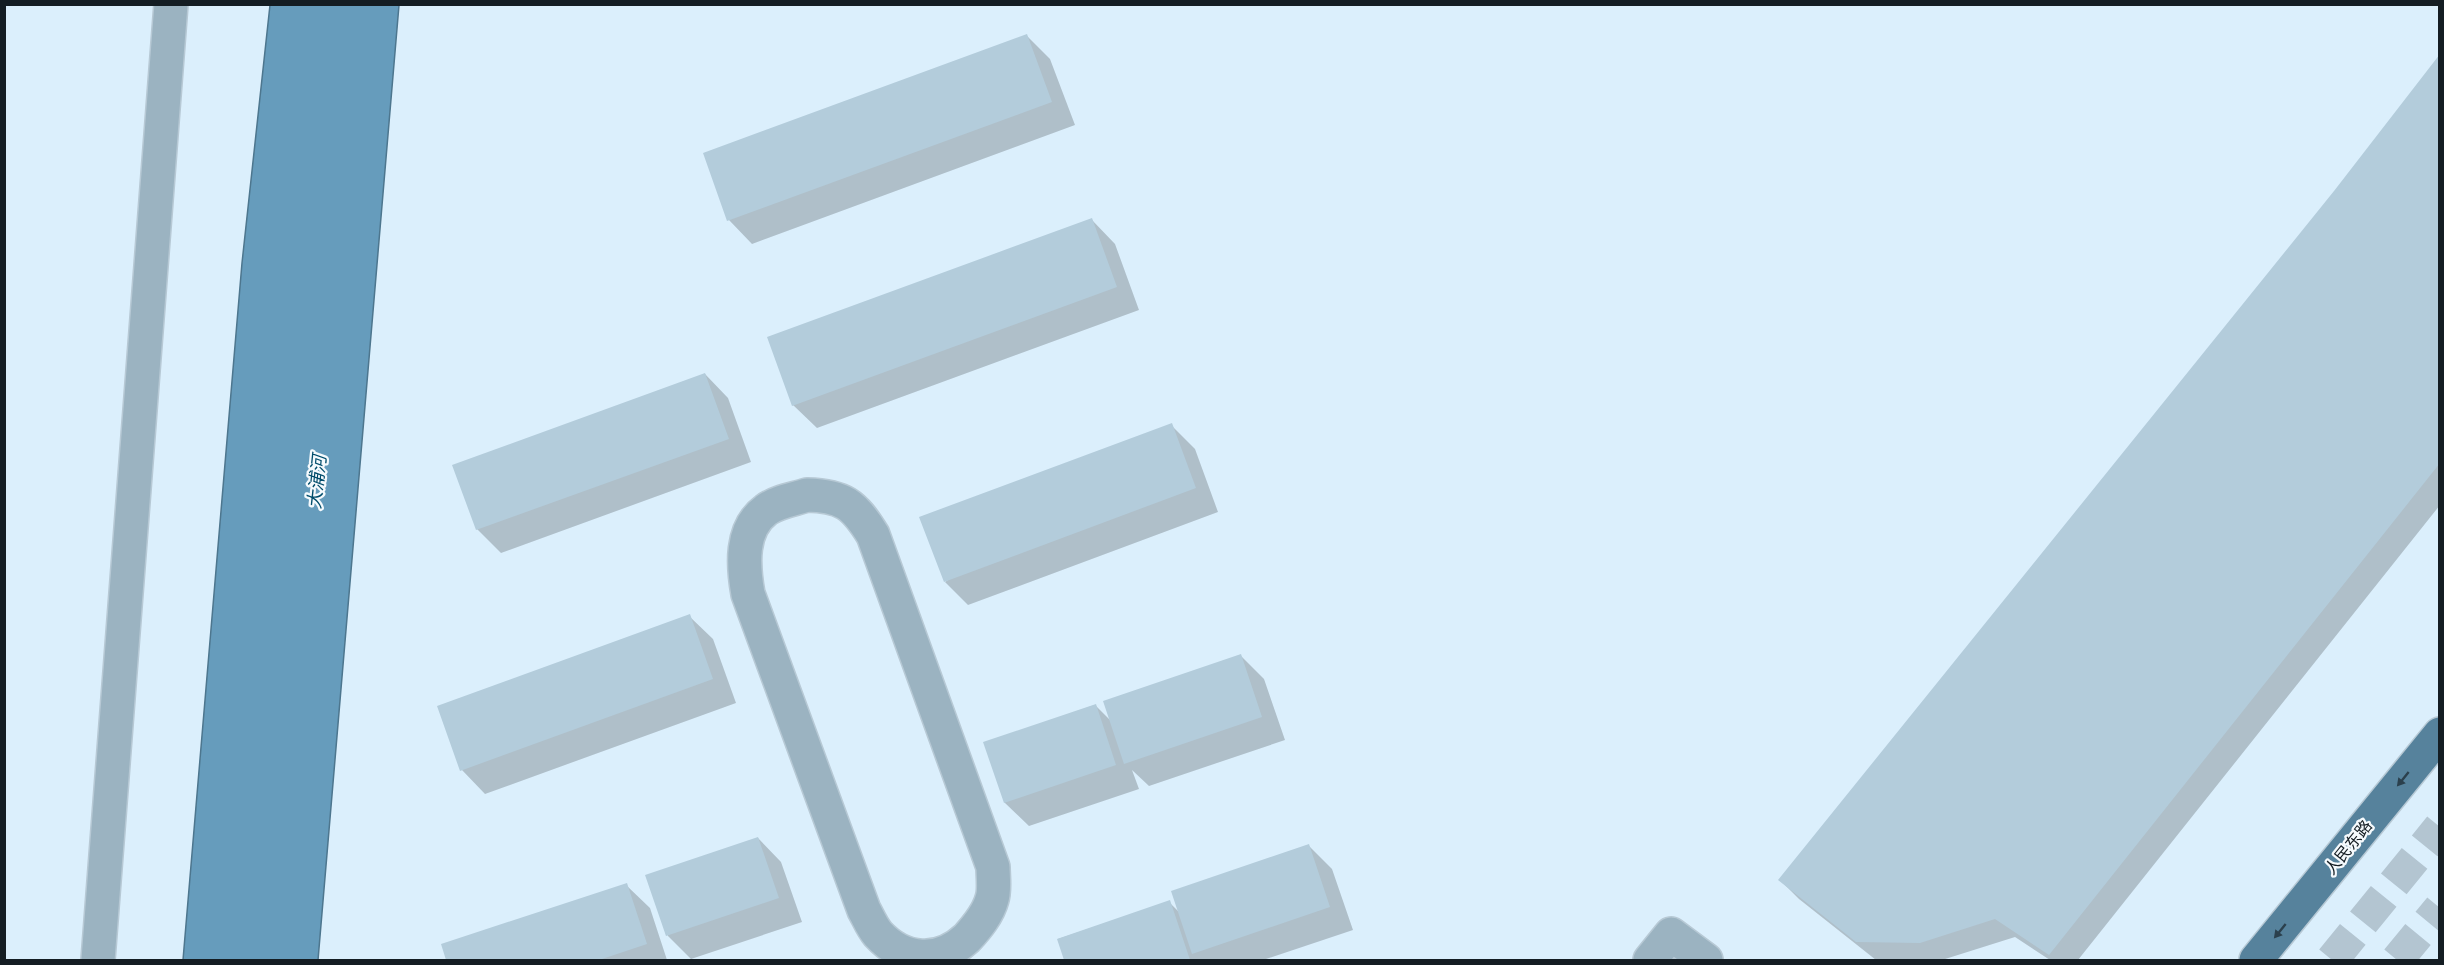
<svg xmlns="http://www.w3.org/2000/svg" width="2444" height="965" font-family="'Exo 2','Noto Sans SC',sans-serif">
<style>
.water{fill:#669cbc;stroke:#4d768e;stroke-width:1.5}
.shadow{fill:#0003}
.building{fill:#b3ccdb}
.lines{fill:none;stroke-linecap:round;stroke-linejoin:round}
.major-tunnel{stroke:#b3c5d1;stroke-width:33;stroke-dasharray:33 16;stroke-linecap:butt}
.minor-casing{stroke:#b7c9d5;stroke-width:36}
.major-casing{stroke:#b7c9d5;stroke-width:36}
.minor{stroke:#9bb3c1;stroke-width:33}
.major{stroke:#56829c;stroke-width:33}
.oneway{fill:#2b404d}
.labels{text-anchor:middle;stroke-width:4.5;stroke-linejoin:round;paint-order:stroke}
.street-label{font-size:16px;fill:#141d23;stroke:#f5fafd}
.water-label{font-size:18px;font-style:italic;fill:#004c6b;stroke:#f5fafd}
</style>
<rect width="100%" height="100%" fill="#dbeffc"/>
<path class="water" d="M 270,5 L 399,5 L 318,960 L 183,960 L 242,263 Z"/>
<path class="shadow" d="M 1027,36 L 1050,59 L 1075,125 L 752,244 L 729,220 L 705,154 Z
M 2440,56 L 2440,505 L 2078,960 L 2050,960 L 2015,937 L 1942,960 L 1876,960 L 1799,899 L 1780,880 L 2336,192 Z
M 1092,220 L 1115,244 L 1139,310 L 817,428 L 793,405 Z
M 705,374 L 728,398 L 751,462 L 501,553 L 477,529 Z
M 1171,425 L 1195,449 L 1218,512 L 968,605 L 945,582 Z
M 689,616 L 713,639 L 736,703 L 485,794 L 462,770 L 439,707 Z
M 1241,656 L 1264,679 L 1285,740 L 1149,786 L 1132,770 L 1139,789 L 1029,826 L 1005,803 L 985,743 L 1095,705 L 1112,722 Z
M 758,838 L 781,862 L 802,922 L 691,959 L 668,936 L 647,876 Z
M 1309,846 L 1332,869 L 1353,930 L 1263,960 L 1066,960 L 1058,939 L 1169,902 L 1180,913 Z
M 626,885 L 650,908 L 667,960 L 448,960 L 443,945 Z"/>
<path class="building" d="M 1027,34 L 1052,102 L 727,221 L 703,153 Z
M 2440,54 L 2440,463 L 2049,955 L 1995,919 L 1920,943 L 1856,942 L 1778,880 L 2334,191 Z
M 1092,218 L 1117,287 L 792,406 L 767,337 Z
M 705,373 L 729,439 L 476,530 L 452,465 Z
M 1172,423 L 1196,488 L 944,582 L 919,517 Z
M 690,614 L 713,679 L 460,771 L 437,706 Z
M 1241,654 L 1262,717 L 1124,764 L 1103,701 Z
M 1096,704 L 1116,765 L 1004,803 L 983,742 Z
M 758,837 L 779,898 L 666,936 L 645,875 Z
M 1309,844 L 1330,907 L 1192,954 L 1171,891 Z
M 627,883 L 647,944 L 599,960 L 446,960 L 441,944 Z
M 1170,900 L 1190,960 L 1064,960 L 1057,939 Z"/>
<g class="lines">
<path class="major-tunnel" d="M 2332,960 L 2440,827
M 2397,960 L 2440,908"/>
<defs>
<path id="minor" d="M 807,495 C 843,496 854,504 873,535 L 993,867 C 993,877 995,890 992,899 C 988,914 977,927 967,938 C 939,964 904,962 878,934 C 872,927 868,917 864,910 L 748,594 C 743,566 740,529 766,510 C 776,502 795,499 807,495 Z
M 98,960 L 171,4
M 1650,960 L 1671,934 L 1706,960"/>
<path id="major" d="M 2256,960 L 2440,734"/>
</defs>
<use href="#minor" class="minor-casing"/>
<use href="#major" class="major-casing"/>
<use href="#minor" class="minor"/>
<use href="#major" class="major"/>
</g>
<defs><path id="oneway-solid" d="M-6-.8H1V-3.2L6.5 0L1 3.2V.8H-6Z" transform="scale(1.5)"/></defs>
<g class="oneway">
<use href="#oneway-solid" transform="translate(2403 779) rotate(129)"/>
<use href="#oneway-solid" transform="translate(2280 931) rotate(129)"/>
</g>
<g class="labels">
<g class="street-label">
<text transform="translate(2348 847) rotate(-51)" y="6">人民东路</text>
</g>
<g class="water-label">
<text transform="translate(317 482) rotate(-84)" y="6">大浦河</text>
</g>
</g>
<rect width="2444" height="965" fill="none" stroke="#141d23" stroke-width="12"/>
</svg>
